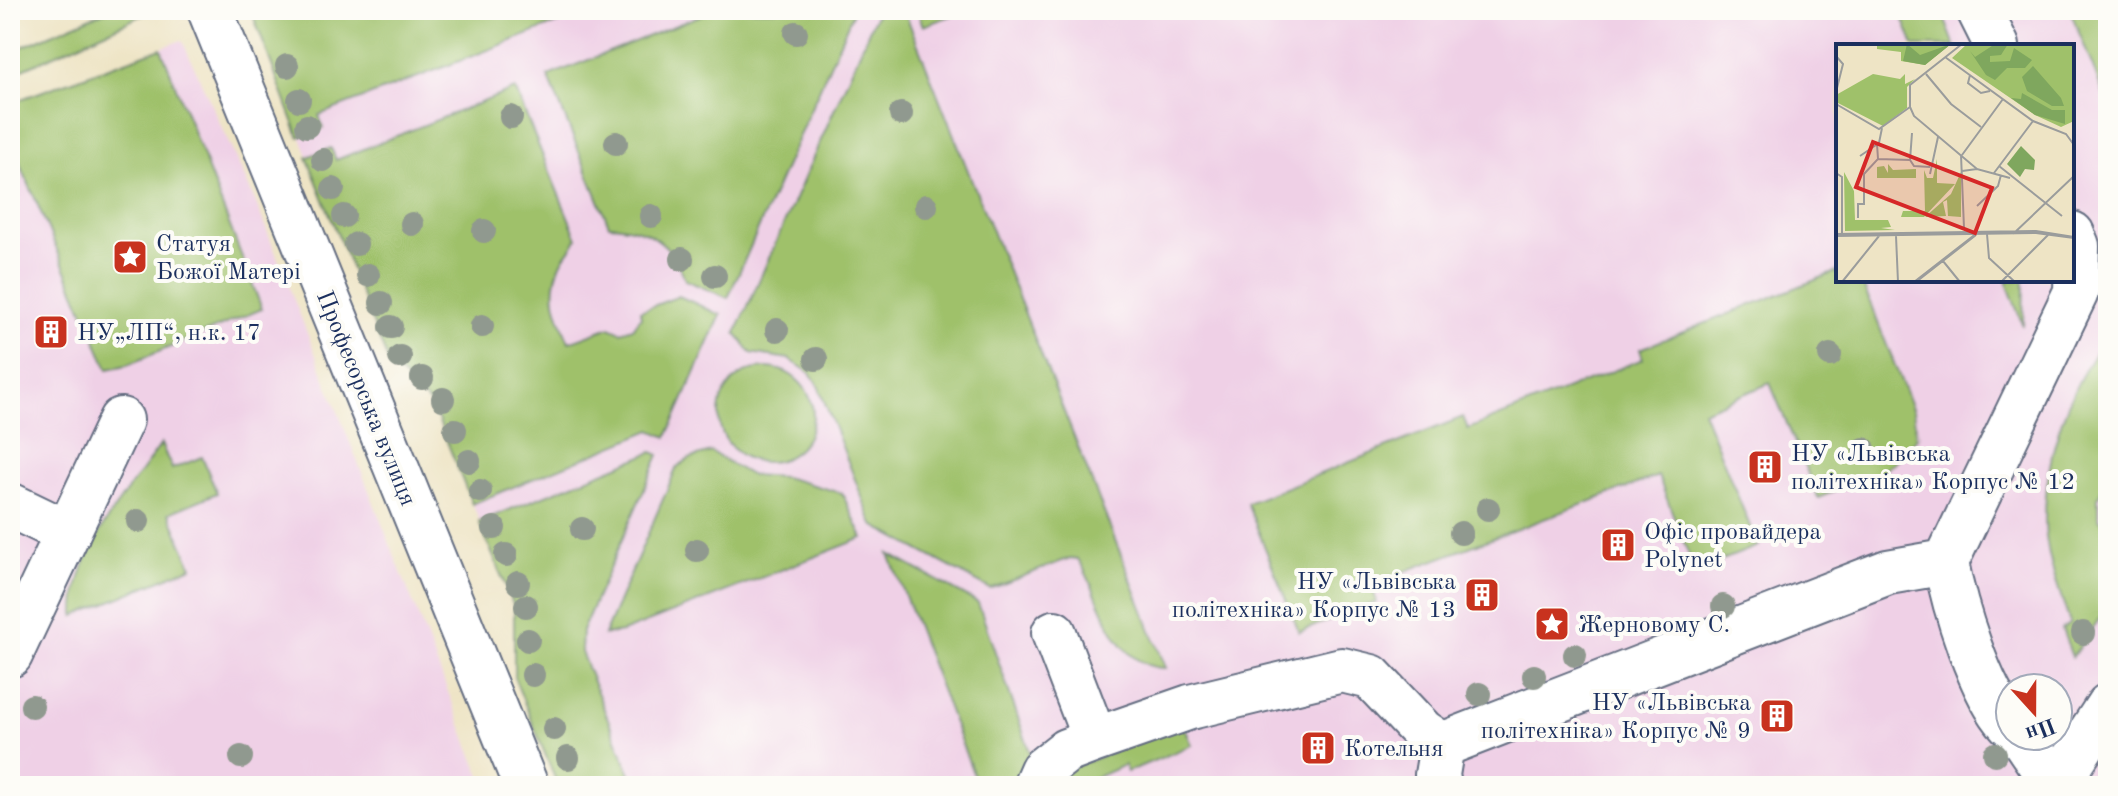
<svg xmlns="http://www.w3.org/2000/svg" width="2118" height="796" font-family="'Old Standard TT',serif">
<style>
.built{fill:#efd0e6;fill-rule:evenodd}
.green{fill:#9fc16a;stroke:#5d7864;stroke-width:2}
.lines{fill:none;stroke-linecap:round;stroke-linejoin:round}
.minor-casing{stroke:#656e82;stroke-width:48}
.minor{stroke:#fff;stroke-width:44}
.tree{fill:#90998f}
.labels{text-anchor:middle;stroke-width:8;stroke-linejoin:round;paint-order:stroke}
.poi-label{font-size:24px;fill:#1b2f5e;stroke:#fdfcf7;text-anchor:start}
.street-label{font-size:24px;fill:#1b2f5e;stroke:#fdfcf7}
.inset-road{fill:none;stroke:#9a9c9c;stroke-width:2}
.view{fill:#d62828;fill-opacity:0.15;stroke:#d62828;stroke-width:4}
.inset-edge{fill:none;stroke:#1b2f5e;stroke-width:4}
</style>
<rect width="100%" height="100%" fill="#fdfcf7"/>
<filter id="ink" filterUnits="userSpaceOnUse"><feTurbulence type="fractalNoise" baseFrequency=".0125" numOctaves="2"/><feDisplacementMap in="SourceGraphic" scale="16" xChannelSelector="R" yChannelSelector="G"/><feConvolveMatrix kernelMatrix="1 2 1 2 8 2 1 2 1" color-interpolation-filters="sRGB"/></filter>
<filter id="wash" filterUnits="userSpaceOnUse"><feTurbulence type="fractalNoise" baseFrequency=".006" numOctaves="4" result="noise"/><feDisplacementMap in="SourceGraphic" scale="32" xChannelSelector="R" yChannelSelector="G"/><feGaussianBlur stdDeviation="1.8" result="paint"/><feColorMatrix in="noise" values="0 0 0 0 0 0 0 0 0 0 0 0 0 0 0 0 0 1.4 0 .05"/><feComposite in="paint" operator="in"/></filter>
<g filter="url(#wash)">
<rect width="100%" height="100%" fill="#eee4c5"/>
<path class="built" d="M 251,10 L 2108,10 L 2108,786 L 558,786 L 514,677 L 514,606 L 433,407 L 388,361 ZM 1838,46 L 2072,46 L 2072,280 L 1838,280 ZM 2010,688 L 2058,688 L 2058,736 L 2010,736 Z
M 182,40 L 256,203 L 485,786 L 10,786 L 10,103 Z"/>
<path class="green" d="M 108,10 L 154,10 L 10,75 L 10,52 Z
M 251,10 L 592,10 L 319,115 L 323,128 L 299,137 Z
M 714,10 L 854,10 L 728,298 L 685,280 C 672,241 647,227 609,225 L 548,76 Z
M 878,10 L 904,10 L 1166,668 C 1111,668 1102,594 1078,559 L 1070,558 L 990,589 L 873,525 L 817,383 L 810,373 L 789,359 L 751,353 L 736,333 Z
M 917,10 L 967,10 L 923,26 Z
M 1900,10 L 1941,10 L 1955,46 L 1914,46 Z
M 2070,10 L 2108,12 L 2108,105 Z
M 161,48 L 262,309 L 127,365 L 108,369 L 10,140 L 10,103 Z
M 515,89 L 577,238 C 574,247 565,254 561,264 C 547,293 558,315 569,342 L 610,327 L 621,332 L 633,328 L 641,317 L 640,311 L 679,296 L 721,315 L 667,437 L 651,430 L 472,504 L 433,407 L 388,361 L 307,157 L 331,148 L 336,160 Z
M 1838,271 L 1838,280 L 1861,280 L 1913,411 L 1917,437 C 1892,476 1859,481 1818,498 L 1770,383 L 1703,411 L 1758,546 L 1695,571 L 1658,476 L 1371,584 L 1377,602 L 1299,632 L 1247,503 L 1463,417 L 1468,429 L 1643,359 L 1640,349 Z
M 2006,280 L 2024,280 L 2023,326 Z
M 2108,335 L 2108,479 L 2098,497 L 2098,518 L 2108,527 L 2108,607 L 2072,657 L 2062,629 L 2070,623 C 2059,590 2045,554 2045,520 C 2045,453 2068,387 2108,335 Z
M719 415a47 47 0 1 1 94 0a47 47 0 1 1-94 0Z
M 161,444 L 172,469 L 202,457 L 217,493 L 169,513 L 192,567 L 75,616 C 73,550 125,496 161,444 Z
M 652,452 L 659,455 L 582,631 L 581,652 L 635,786 L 558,786 L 514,677 L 514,606 L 479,522 Z
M 711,452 L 750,475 L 784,477 L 842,493 L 863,538 L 622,632 L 604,635 L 677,467 L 691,458 Z
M 889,554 L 978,603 L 1031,755 L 1014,786 L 978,786 Z
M 1184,725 L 1192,745 L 1127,772 L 1124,765 L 1077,786 L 1052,786 L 1062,771 Z"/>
</g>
<g filter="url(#ink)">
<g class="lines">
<defs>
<path id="minor" d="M 210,10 L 526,786
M 1979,10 L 1997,46
M 10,505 L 68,533
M 1054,633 L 1095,740
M 10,655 L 121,420
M 2010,724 C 1980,692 1954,606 1946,562 L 2076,292 L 2077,246 L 2072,234
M 2021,736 L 2055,786
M 1035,786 L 1042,770 L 1066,751 L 1095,740 L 1190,707 L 1342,670 L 1371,677 L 1423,732 L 1442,745 L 1888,572 L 1946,562
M 1439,786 L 1437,775 L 1442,745
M 2056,786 L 2108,706"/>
</defs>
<use href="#minor" class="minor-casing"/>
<use href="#minor" class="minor"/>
</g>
<g class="tree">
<circle cx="796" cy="33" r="12"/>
<circle cx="287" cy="66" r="12"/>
<circle cx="299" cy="100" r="12"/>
<circle cx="901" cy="114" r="12"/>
<circle cx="511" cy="117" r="12"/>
<circle cx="307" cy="126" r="12"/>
<circle cx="616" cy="143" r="12"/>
<circle cx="323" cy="160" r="12"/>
<circle cx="333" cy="189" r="12"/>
<circle cx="926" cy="206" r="12"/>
<circle cx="344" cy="216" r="12"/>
<circle cx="651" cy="216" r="12"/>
<circle cx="412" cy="224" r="12"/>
<circle cx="484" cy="231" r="12"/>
<circle cx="356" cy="244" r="12"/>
<circle cx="682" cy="259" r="12"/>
<circle cx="368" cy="275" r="12"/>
<circle cx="715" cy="276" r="12"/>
<circle cx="381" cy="303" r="12"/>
<circle cx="482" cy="326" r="12"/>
<circle cx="391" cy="327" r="12"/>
<circle cx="777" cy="330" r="12"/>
<circle cx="1830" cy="355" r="12"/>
<circle cx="400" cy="357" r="12"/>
<circle cx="816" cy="359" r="12"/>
<circle cx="422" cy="378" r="12"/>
<circle cx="443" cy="399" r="12"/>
<circle cx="455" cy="430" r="12"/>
<circle cx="1864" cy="449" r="12"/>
<circle cx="469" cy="461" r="12"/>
<circle cx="480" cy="491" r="12"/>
<circle cx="1488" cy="509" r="12"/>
<circle cx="138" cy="521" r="12"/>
<circle cx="494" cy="528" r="12"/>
<circle cx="582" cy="529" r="12"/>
<circle cx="1461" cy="533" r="12"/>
<circle cx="697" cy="550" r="12"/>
<circle cx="506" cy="555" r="12"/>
<circle cx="518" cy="583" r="12"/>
<circle cx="526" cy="606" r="12"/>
<circle cx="1723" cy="606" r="12"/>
<circle cx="2083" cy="633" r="12"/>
<circle cx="528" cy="640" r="12"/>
<circle cx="1575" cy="655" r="12"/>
<circle cx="533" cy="675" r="12"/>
<circle cx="1534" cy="676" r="12"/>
<circle cx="1479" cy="694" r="12"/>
<circle cx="32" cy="706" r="12"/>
<circle cx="554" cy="729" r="12"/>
<circle cx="1995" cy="754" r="12"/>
<circle cx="241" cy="757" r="12"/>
<circle cx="568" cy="758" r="12"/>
</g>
</g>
<defs>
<symbol id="sight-square" viewBox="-11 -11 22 22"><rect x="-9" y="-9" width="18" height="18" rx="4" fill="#c8321e" stroke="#fdfcf7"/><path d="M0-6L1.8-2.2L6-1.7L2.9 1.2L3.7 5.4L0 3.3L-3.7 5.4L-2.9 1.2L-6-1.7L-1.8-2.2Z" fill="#fff"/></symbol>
<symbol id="building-square" viewBox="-11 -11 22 22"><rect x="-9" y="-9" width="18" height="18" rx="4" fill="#c8321e" stroke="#fdfcf7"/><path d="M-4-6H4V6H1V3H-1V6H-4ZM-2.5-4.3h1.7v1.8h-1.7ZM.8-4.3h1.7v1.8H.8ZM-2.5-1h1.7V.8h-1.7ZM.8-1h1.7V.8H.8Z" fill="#fff"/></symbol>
</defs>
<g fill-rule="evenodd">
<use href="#sight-square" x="110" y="237" width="40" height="40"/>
<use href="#building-square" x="31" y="312" width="40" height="40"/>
<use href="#building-square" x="1745" y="447" width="40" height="40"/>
<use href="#building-square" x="1598" y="525" width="40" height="40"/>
<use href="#building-square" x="1462" y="575" width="40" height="40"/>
<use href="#sight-square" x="1532" y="604" width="40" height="40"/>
<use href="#building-square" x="1757" y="696" width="40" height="40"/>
<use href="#building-square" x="1298" y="728" width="40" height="40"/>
</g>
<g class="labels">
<g class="poi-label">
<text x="156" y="251">Статуя<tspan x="156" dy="28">Божої Матері</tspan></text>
<text x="77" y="340">НУ„ЛП“, н.к. 17</text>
<text x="1791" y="461">НУ «Львівська<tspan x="1791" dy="28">політехніка» Корпус № 12</tspan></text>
<text x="1644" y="539">Офіс провайдера<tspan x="1644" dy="28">Polynet</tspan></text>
<text x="1456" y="589" text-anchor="end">НУ «Львівська<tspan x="1456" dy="28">політехніка» Корпус № 13</tspan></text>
<text x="1578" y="632">Жерновому С.</text>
<text x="1751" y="710" text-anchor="end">НУ «Львівська<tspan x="1751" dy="28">політехніка» Корпус № 9</tspan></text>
<text x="1344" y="756">Котельня</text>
</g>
<g class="street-label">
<text transform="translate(367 398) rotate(68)" y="8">Професорська вулиця</text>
</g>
</g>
<g transform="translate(1836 44)">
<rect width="238" height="238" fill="#eee4c5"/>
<path d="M 41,0 L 115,0 L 89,21 L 65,17 L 65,8 L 41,5 ZM 131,0 L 238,0 L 238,77 L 225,83 L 199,71 L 116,14 ZM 37,30 L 64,35 L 69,30 L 69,40 L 79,35 L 71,43 L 71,64 L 47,82 L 0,58 L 0,51 ZM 101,115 L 101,139 L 119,140 L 88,173 L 65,173 L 67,167 L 89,167 L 88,126 L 91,134 L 97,134 ZM 52,120 L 57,126 L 80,125 L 80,134 L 41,134 L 41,123 L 48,122 L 52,129 ZM 8,128 L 18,147 L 19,176 L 52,176 L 55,183 L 45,184 L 59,186 L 9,187 ZM 125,128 L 125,173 L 112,172 L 111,156 L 107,158 L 110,172 L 89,173 L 115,150 Z" fill="#9fc16a"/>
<path d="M 71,0 L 84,11 L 115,0 L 89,21 L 67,17 ZM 159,0 L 172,0 L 165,11 L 154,12 L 154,18 L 174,17 L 178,4 L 196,16 L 189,24 L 171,24 L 159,36 L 150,31 L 134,7 L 139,13 ZM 197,22 L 225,54 L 228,62 L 216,62 L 191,47 L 186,33 ZM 186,49 L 216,66 L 229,66 L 229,80 L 199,71 L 175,54 L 185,55 ZM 185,102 L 199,116 L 198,126 L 189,125 L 184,133 L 171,120 Z" fill="#7fa75e"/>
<path class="inset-road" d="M 126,0 L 74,41 L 74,63 L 78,72 L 141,125M 0,12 L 7,20 L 0,48M 109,13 L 197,77 L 230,90 L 238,101M 90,30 L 115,60 L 145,83M 134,31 L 132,39 L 145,49 L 154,47M 0,60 L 43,85 L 74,63M 125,111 L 128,184M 126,111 L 167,55M 24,112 L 43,99 L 46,84M 42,115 L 74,116 L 78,122 L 94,123M 74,116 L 76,89M 163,122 L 226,172M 126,127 L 141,125 L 174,134M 0,129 L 6,133 L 6,192M 158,129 L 197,77M 94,130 L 102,93M 141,162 L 162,142 L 165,131M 22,174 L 22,160 L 28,160 L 28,130 L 42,115 L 41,100M 0,190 L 200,187 L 238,193M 151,190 L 153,214 L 179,238M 177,190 L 238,132M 0,192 L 200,189 L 238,194M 60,192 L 62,238M 107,217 L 124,238M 6,238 L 43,192M 78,238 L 141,189M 80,238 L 140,191M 165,238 L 212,191"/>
<path class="view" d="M 37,98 L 156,144 L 139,189 L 20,143 Z"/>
<rect width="238" height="238" class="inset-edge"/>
</g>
<rect width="2118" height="796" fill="none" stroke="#fdfcf7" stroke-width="40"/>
<g transform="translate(2034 712) rotate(159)"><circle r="38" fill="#fdfcf7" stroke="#a3aaba" stroke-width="2"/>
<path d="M0-6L14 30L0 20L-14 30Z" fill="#c8321e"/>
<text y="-12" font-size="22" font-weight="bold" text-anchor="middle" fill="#1b2f5e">Пн</text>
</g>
</svg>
